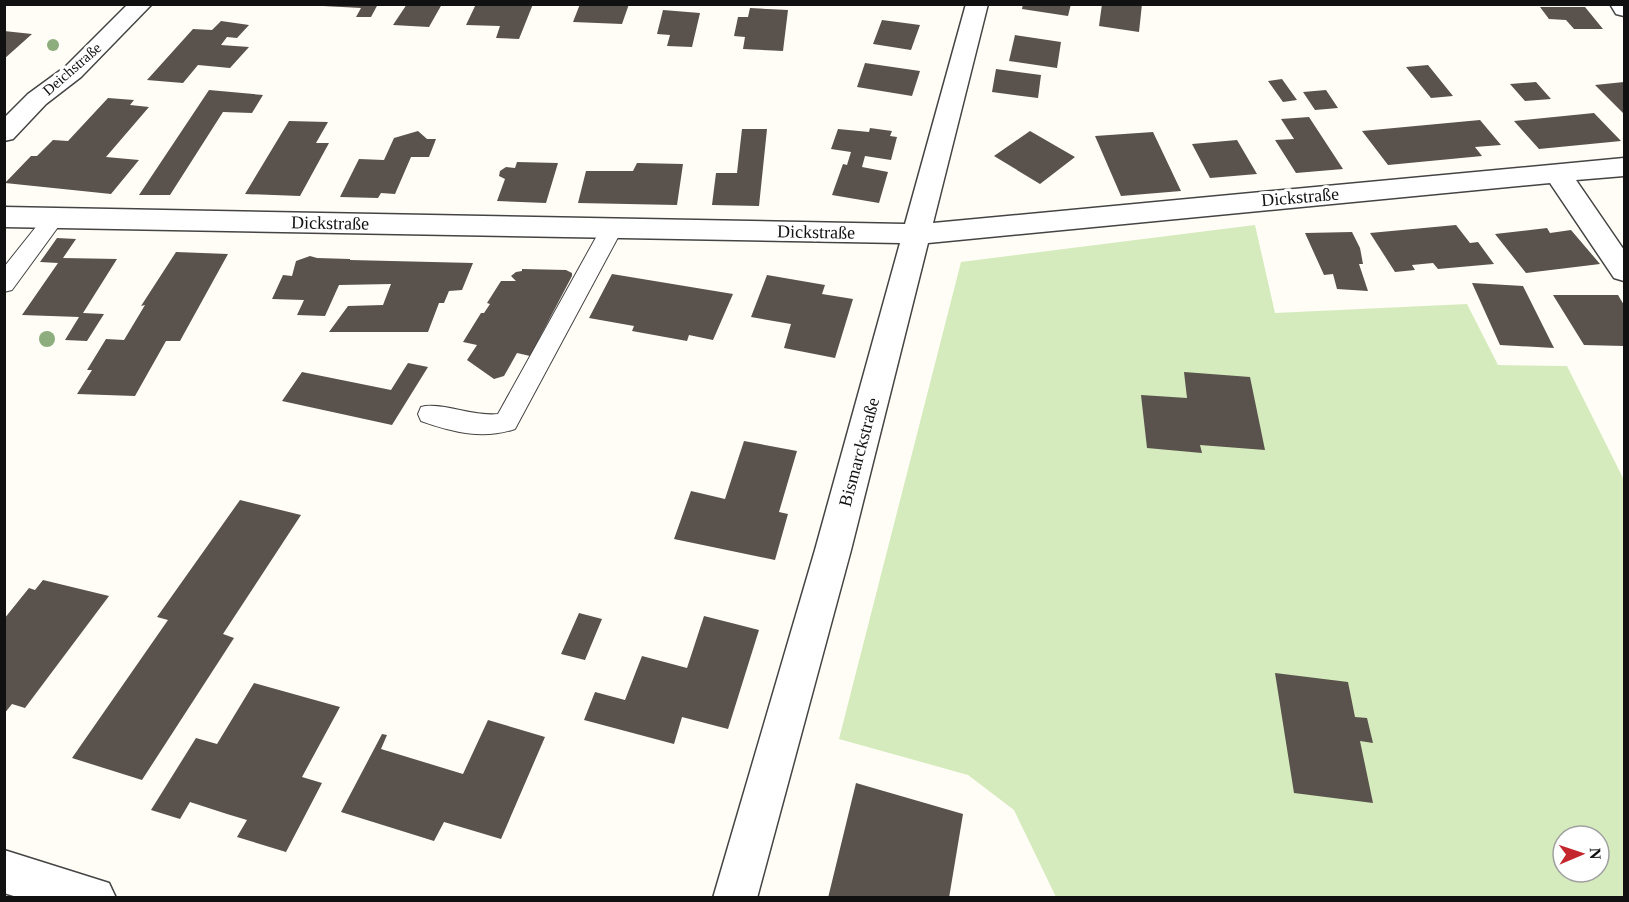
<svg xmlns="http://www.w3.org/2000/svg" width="1629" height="902" font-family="Georgia,serif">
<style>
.green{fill:#d5ebbd;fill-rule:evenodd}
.building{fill:#5a524d}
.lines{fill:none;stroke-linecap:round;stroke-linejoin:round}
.service-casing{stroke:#444;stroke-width:2}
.minor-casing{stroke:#444;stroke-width:3}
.service{fill:#fff;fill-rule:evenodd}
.minor{fill:#fff;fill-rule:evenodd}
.tree{fill:#8dad7f}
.labels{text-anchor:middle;stroke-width:6;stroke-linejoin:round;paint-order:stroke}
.far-street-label{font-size:15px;fill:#111;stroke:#fff}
.street-label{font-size:18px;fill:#111;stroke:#fff}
</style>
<rect width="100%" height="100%" fill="#fffdf5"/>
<path class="green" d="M 1255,225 L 1275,313 L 1467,304 L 1498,365 L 1567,366 L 1624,480 L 1624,897 L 1056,897 L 1014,810 L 968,775 L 839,739 L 961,262 ZM 1563,836 L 1599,836 L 1599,872 L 1563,872 Z"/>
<path class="building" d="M 323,4 L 378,4 L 371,17 L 356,17 L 361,8 L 323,6 Z
M 407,4 L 442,4 L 429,27 L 393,25 Z
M 476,4 L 533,4 L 519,39 L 496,38 L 500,26 L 466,25 Z
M 580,4 L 629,4 L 622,24 L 573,22 Z
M 1023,4 L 1071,4 L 1068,16 L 1022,9 Z
M 1102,4 L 1142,4 L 1139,32 L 1099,26 Z
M 1540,7 L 1585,7 L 1603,29 L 1574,29 L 1566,20 L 1549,19 Z
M 750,8 L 788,10 L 783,51 L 743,49 L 745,37 L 734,36 L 738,17 L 748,17 Z
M 663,10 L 700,13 L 692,47 L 667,46 L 670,35 L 657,34 Z
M 882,20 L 920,25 L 911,50 L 873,44 Z
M 221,21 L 249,25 L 237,38 L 227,37 L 221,45 L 249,47 L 230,68 L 198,65 L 183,83 L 147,80 L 193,29 L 212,30 Z
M 4,31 L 32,34 L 4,59 Z
M 1015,35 L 1061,42 L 1057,68 L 1009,61 Z
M 865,63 L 920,71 L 912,96 L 857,87 Z
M 1428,65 L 1453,96 L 1431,98 L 1406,67 Z
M 996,69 L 1041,75 L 1038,98 L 992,92 Z
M 1282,79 L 1297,100 L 1283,102 L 1268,81 Z
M 1536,82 L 1551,99 L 1525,101 L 1510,84 Z
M 1624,82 L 1624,114 L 1595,85 Z
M 209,90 L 263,95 L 252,113 L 223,112 L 170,195 L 139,195 Z
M 1326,90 L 1338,108 L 1315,110 L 1303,92 Z
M 108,98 L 134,100 L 130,105 L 149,107 L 106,157 L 139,160 L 111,194 L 5,183 L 31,156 L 37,156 L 53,140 L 68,141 Z
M 1594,113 L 1621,141 L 1539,149 L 1514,121 Z
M 1309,117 L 1343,169 L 1296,173 L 1275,140 L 1294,139 L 1281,119 Z
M 1480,120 L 1501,145 L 1475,147 L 1482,156 L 1388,165 L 1362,131 Z
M 289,121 L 328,122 L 316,143 L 329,143 L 300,196 L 245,194 Z
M 870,128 L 892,131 L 890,136 L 897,137 L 891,160 L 865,156 L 862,167 L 888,172 L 879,203 L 832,195 L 843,164 L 847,165 L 851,152 L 831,149 L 838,129 L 869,132 Z
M 742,129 L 767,129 L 759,206 L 712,205 L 716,173 L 737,173 Z
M 418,131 L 427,139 L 436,139 L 429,157 L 411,157 L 395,194 L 381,193 L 378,198 L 340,197 L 359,159 L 384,160 L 394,138 Z
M 1030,131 L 1075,157 L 1040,184 L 994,156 Z
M 1153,132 L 1181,191 L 1121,196 L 1095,136 Z
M 1237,140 L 1257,174 L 1210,178 L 1192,144 Z
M 517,162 L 558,163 L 546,203 L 497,201 L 505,179 L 499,176 L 500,171 L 506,167 L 515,168 Z
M 637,163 L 683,164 L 677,205 L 578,203 L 586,171 L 633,171 Z
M 1456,225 L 1470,243 L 1478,242 L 1494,264 L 1438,269 L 1433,263 L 1412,265 L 1415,270 L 1395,272 L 1370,233 Z
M 1547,228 L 1550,233 L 1571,230 L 1600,264 L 1526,273 L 1495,234 Z
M 1352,232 L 1360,248 L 1363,264 L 1359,264 L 1368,291 L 1337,289 L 1333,274 L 1324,275 L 1305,233 Z
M 57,238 L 76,239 L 63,258 L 117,259 L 83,313 L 104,314 L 87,341 L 65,340 L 79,317 L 22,315 L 58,263 L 40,262 Z
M 176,252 L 228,254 L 180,341 L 166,341 L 135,396 L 77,394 L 92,370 L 87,370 L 106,339 L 124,340 L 145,305 L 141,306 Z
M 310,256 L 317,258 L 350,259 L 350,260 L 473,263 L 462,290 L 449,291 L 444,303 L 439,303 L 428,332 L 329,332 L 348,306 L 383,305 L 391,284 L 339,285 L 325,316 L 297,315 L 304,300 L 272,299 L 283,275 L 292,276 L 296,261 Z
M 522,269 L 566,270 L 572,273 L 572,276 L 530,356 L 517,353 L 504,376 L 494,379 L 467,360 L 477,345 L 463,342 L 481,313 L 484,313 L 490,304 L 487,303 L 501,281 L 516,281 L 511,276 L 516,272 L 522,271 Z
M 612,274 L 733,294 L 713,340 L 689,335 L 687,341 L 632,331 L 634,326 L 589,318 Z
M 767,275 L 825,285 L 822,294 L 853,299 L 835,358 L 784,348 L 791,324 L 751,317 Z
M 1472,283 L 1523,286 L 1554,348 L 1500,345 Z
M 1553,295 L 1618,295 L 1624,305 L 1624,346 L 1584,345 Z
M 408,363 L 428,367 L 392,425 L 282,401 L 302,372 L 391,390 Z
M 1184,372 L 1250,377 L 1265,450 L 1200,445 L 1202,453 L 1147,448 L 1141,395 L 1187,398 Z
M 744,441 L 797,451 L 779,512 L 788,514 L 775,560 L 674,539 L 691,491 L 725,499 Z
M 240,500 L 301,515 L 223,634 L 234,638 L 142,780 L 72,758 L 168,620 L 157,617 Z
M 43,580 L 109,596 L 25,708 L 12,704 L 4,714 L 4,619 L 29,588 L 35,590 Z
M 579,613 L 602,619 L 585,660 L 561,654 Z
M 704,616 L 759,630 L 728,729 L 682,717 L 674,744 L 584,720 L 595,692 L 625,700 L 642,656 L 687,668 Z
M 1275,673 L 1348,682 L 1355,717 L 1367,718 L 1373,743 L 1360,741 L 1373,803 L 1294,793 Z
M 254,683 L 340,707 L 302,777 L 322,783 L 286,852 L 237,837 L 247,820 L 227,814 L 190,802 L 180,819 L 151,810 L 196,738 L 217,744 Z
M 488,720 L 545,737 L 501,839 L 444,822 L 434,841 L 341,812 L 382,734 L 387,735 L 381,749 L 463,774 Z
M 856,783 L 963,814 L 949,898 L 828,898 Z"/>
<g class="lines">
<defs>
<path id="service" d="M 54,211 L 61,213 L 65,218 L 61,223 L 12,290 L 4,292 L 4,267 L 47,213 Z
M 612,221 L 620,223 L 623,228 L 515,429 C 483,440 452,432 421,421 L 418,414 L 421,407 C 439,401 473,417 498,414 L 604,223 Z"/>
<path id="minor" d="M 128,4 L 152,4 L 81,77 L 46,104 L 13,139 L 4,141 L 4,118 L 28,94 L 65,67 Z
M 966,4 L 988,4 L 933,223 L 1624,158 L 1624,176 L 1576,180 L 1624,250 L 1624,281 L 1614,278 L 1550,183 L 928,243 L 851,550 L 757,898 L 713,898 L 815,550 L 900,243 L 4,227 L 4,207 L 905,224 Z
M 1610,4 L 1624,4 L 1624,16 L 1616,14 Z
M 4,850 L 109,883 L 116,898 L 20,898 L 4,893 Z"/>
</defs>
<use href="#service" class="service-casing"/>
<use href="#minor" class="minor-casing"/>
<use href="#service" class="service"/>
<use href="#minor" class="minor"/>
</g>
<g class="tree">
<circle cx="53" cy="45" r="6"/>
<circle cx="47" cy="339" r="8"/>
</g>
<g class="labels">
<g class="far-street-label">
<text transform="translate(72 69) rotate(-41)" y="5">Deichstraße</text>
</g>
<g class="street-label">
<text transform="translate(1300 197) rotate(-5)" y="6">Dickstraße</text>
<text transform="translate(330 223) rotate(1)" y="6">Dickstraße</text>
<text transform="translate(816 232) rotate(1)" y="6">Dickstraße</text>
<text transform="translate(859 452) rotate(-75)" y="6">Bismarckstraße</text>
</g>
</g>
<rect width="1629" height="902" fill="none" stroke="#111111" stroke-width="12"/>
<g transform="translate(1581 854) rotate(88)"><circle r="28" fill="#ffffff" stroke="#a0a0a0" stroke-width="1.5"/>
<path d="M0-4.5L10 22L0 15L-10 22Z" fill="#c4262e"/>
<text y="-9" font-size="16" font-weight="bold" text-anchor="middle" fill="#111111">N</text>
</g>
</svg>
